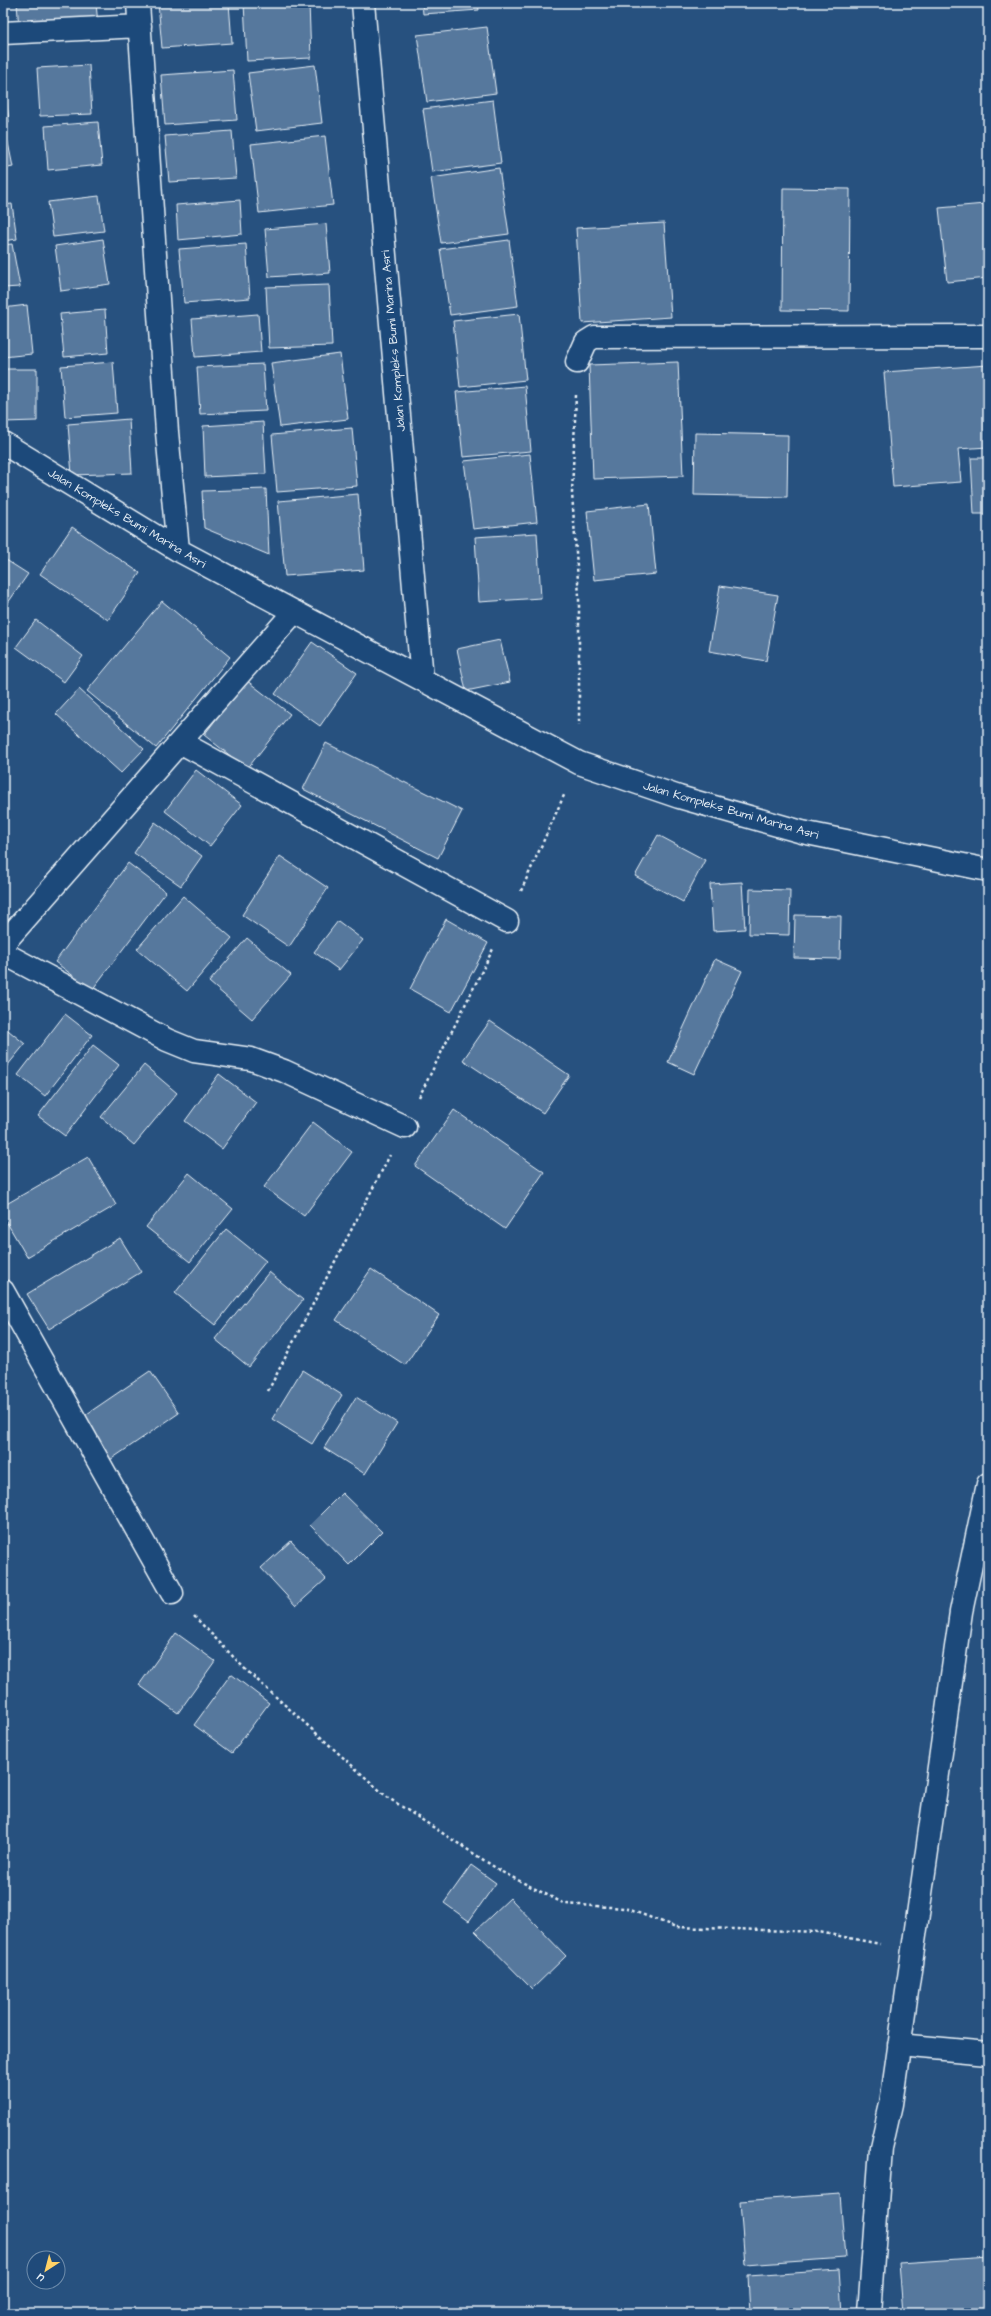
<svg xmlns="http://www.w3.org/2000/svg" width="991" height="2316" font-family="'Architects Daughter',sans-serif">
<style>
.building{fill:#57789d;stroke:#e8f1f8}
.lines{fill:none;stroke-linecap:round;stroke-linejoin:round}
.minor-casing{stroke:#e8f1f8;stroke-width:25}
.path{stroke:#e8f1f8;stroke-width:2.5;stroke-dasharray:3 3;stroke-linecap:butt}
.minor{stroke:#1f4a7a;stroke-width:22}
.labels{text-anchor:middle;stroke-width:3;stroke-linejoin:round;paint-order:stroke}
.street-label{font-size:12px;fill:#e8f1f8;stroke:#1f4a7a}
</style>
<rect width="100%" height="100%" fill="#27517f"/>
<filter id="ink" filterUnits="userSpaceOnUse"><feTurbulence type="fractalNoise" baseFrequency=".025" numOctaves="2"/><feDisplacementMap in="SourceGraphic" scale="8" xChannelSelector="R" yChannelSelector="G"/><feConvolveMatrix kernelMatrix="1 2 1 2 8 2 1 2 1" color-interpolation-filters="sRGB"/></filter>
<g filter="url(#ink)">
<path class="building" d="M 17,3 L 96,3 L 98,25 L 19,29 Z
M 158,3 L 229,3 L 232,43 L 162,48 Z
M 244,3 L 309,3 L 311,58 L 247,61 Z
M 422,3 L 478,3 L 479,10 L 423,14 Z
M 487,27 L 496,93 L 427,102 L 417,35 Z
M 89,65 L 92,114 L 40,116 L 37,68 Z
M 315,65 L 322,123 L 256,131 L 248,73 Z
M 3,67 L 9,122 L 3,122 Z
M 233,70 L 237,120 L 165,125 L 161,75 Z
M 493,100 L 501,163 L 432,172 L 423,109 Z
M 98,122 L 102,165 L 48,170 L 45,126 Z
M 3,128 L 5,128 L 13,167 L 3,169 Z
M 232,131 L 236,178 L 169,182 L 165,136 Z
M 325,136 L 333,205 L 259,213 L 251,144 Z
M 499,168 L 509,234 L 441,243 L 431,178 Z
M 783,188 L 850,189 L 849,311 L 782,310 Z
M 99,196 L 104,231 L 53,237 L 48,202 Z
M 240,200 L 242,234 L 178,240 L 176,205 Z
M 12,204 L 17,239 L 3,241 L 3,205 Z
M 985,204 L 988,230 L 988,278 L 947,282 L 939,208 Z
M 664,223 L 671,317 L 582,323 L 576,228 Z
M 326,224 L 330,273 L 269,277 L 265,229 Z
M 103,239 L 110,284 L 61,291 L 55,246 Z
M 509,240 L 518,306 L 450,315 L 440,249 Z
M 12,244 L 20,287 L 3,288 L 3,245 Z
M 246,244 L 250,298 L 184,303 L 179,249 Z
M 329,285 L 332,346 L 269,348 L 266,287 Z
M 27,305 L 32,354 L 3,357 L 3,308 Z
M 105,310 L 108,353 L 64,357 L 60,314 Z
M 258,314 L 261,352 L 195,357 L 192,319 Z
M 519,314 L 526,380 L 460,387 L 453,321 Z
M 340,354 L 348,419 L 280,427 L 271,363 Z
M 113,362 L 117,413 L 65,417 L 61,366 Z
M 678,362 L 683,476 L 593,479 L 589,365 Z
M 263,364 L 266,411 L 200,414 L 197,367 Z
M 988,365 L 988,447 L 958,449 L 961,482 L 893,487 L 884,372 Z
M 3,369 L 37,369 L 37,421 L 3,422 Z
M 525,386 L 531,451 L 463,457 L 456,392 Z
M 129,419 L 132,473 L 72,475 L 68,424 Z
M 263,422 L 266,474 L 205,477 L 203,426 Z
M 352,428 L 357,486 L 277,492 L 272,435 Z
M 695,433 L 788,435 L 787,497 L 694,495 Z
M 530,454 L 537,522 L 473,529 L 464,461 Z
M 971,458 L 988,458 L 988,514 L 974,514 Z
M 266,489 L 269,555 L 204,528 L 202,491 Z
M 358,494 L 364,570 L 285,576 L 278,501 Z
M 649,504 L 656,574 L 594,580 L 587,511 Z
M 72,527 L 140,573 L 108,620 L 40,574 Z
M 537,533 L 541,598 L 479,602 L 475,537 Z
M 3,558 L 28,574 L 3,610 Z
M 720,586 L 778,595 L 766,661 L 709,651 Z
M 162,601 L 230,657 L 156,748 L 87,691 Z
M 36,620 L 83,656 L 64,682 L 16,647 Z
M 500,640 L 510,682 L 466,691 L 457,649 Z
M 312,642 L 357,673 L 320,726 L 275,694 Z
M 246,680 L 290,714 L 247,769 L 204,735 Z
M 79,689 L 144,749 L 121,773 L 56,714 Z
M 326,743 L 462,811 L 438,858 L 303,789 Z
M 196,770 L 242,805 L 210,846 L 165,811 Z
M 155,822 L 202,856 L 181,886 L 134,853 Z
M 658,835 L 705,860 L 683,902 L 635,876 Z
M 280,856 L 328,888 L 289,947 L 242,915 Z
M 128,863 L 166,892 L 92,990 L 55,962 Z
M 742,882 L 745,929 L 713,931 L 710,884 Z
M 750,889 L 790,890 L 789,935 L 749,934 Z
M 183,896 L 232,938 L 187,991 L 137,949 Z
M 795,915 L 841,916 L 840,959 L 794,958 Z
M 446,919 L 488,943 L 451,1012 L 410,989 Z
M 338,921 L 363,940 L 339,970 L 314,952 Z
M 247,938 L 291,975 L 252,1019 L 209,982 Z
M 715,959 L 742,971 L 694,1074 L 668,1062 Z
M 65,1014 L 92,1035 L 45,1096 L 18,1075 Z
M 490,1021 L 569,1075 L 543,1113 L 463,1060 Z
M 3,1026 L 25,1044 L 3,1071 Z
M 93,1045 L 119,1065 L 65,1136 L 38,1116 Z
M 144,1065 L 177,1093 L 134,1145 L 101,1117 Z
M 219,1074 L 256,1102 L 222,1149 L 185,1121 Z
M 454,1110 L 544,1172 L 505,1229 L 415,1166 Z
M 313,1122 L 352,1152 L 304,1216 L 264,1187 Z
M 88,1157 L 116,1205 L 27,1257 L 3,1216 L 3,1206 Z
M 189,1173 L 233,1209 L 190,1262 L 146,1227 Z
M 226,1229 L 266,1261 L 215,1325 L 175,1293 Z
M 120,1238 L 141,1272 L 49,1329 L 27,1294 Z
M 371,1269 L 439,1315 L 405,1365 L 336,1320 Z
M 269,1272 L 303,1300 L 249,1367 L 215,1339 Z
M 302,1370 L 342,1395 L 312,1444 L 272,1419 Z
M 150,1371 L 179,1413 L 110,1460 L 81,1418 Z
M 356,1397 L 397,1423 L 365,1474 L 324,1448 Z
M 342,1493 L 382,1532 L 349,1565 L 310,1525 Z
M 291,1541 L 326,1579 L 296,1606 L 261,1568 Z
M 176,1633 L 215,1661 L 178,1713 L 139,1685 Z
M 231,1674 L 269,1703 L 232,1753 L 194,1725 Z
M 471,1865 L 496,1883 L 469,1921 L 444,1903 Z
M 510,1898 L 566,1956 L 532,1989 L 475,1931 Z
M 840,2194 L 845,2258 L 745,2265 L 740,2201 Z
M 988,2257 L 988,2313 L 903,2313 L 899,2263 Z
M 839,2270 L 842,2313 L 750,2313 L 748,2276 Z"/>
<g class="lines">
<defs>
<path id="minor" d="M 138,3 L 167,432 L 178,550
M 363,3 L 422,679
M 3,33 L 140,26
M 577,362 L 586,342 L 594,337 L 988,336
M 3,443 L 178,550 L 579,763 L 679,797 L 802,832 L 988,870
M 180,742 L 507,921
M 3,944 L 294,612
M 3,953 L 167,1040 L 194,1051 L 251,1059 L 284,1071 L 405,1127
M 3,1291 L 172,1593
M 899,2045 L 988,2053
M 869,2313 L 881,2148 L 891,2104 L 961,1612 L 988,1484"/>
</defs>
<use href="#minor" class="minor-casing"/>
<path class="path" d="M 576,395 L 572,493 L 579,596 L 579,725
M 521,891 L 565,793
M 419,1097 L 493,949
M 268,1391 L 390,1155
M 194,1616 L 245,1669 L 387,1797 L 502,1872 L 565,1904 L 625,1908 L 676,1927 L 819,1932 L 880,1944"/>
<use href="#minor" class="minor"/>
</g>
</g>
<g class="labels">
<g class="street-label">
<text transform="translate(393 341) rotate(-95)" y="4">Jalan Kompleks Bumi Marina Asri</text>
<text transform="translate(127 518) rotate(31)" y="4">Jalan Kompleks Bumi Marina Asri</text>
<text transform="translate(731 810) rotate(16)" y="4">Jalan Kompleks Bumi Marina Asri</text>
</g>
</g>
<rect width="991" height="2316" fill="none" stroke="#1f4a7a" stroke-width="16"/>
<rect x="8" y="8" width="975" height="2300" fill="none" stroke="#e8f1f8" stroke-width="1.5" filter="url(#ink)"/>
<g transform="translate(46 2270) rotate(216)"><circle r="19" fill="#1f4a7a" stroke="#6f8dac"/>
<path d="M0-3L7 15L0 10L-7 15Z" fill="#ffd166"/>
<text y="-6" font-size="11" font-weight="bold" text-anchor="middle" fill="#e8f1f8">U</text>
</g>
</svg>
